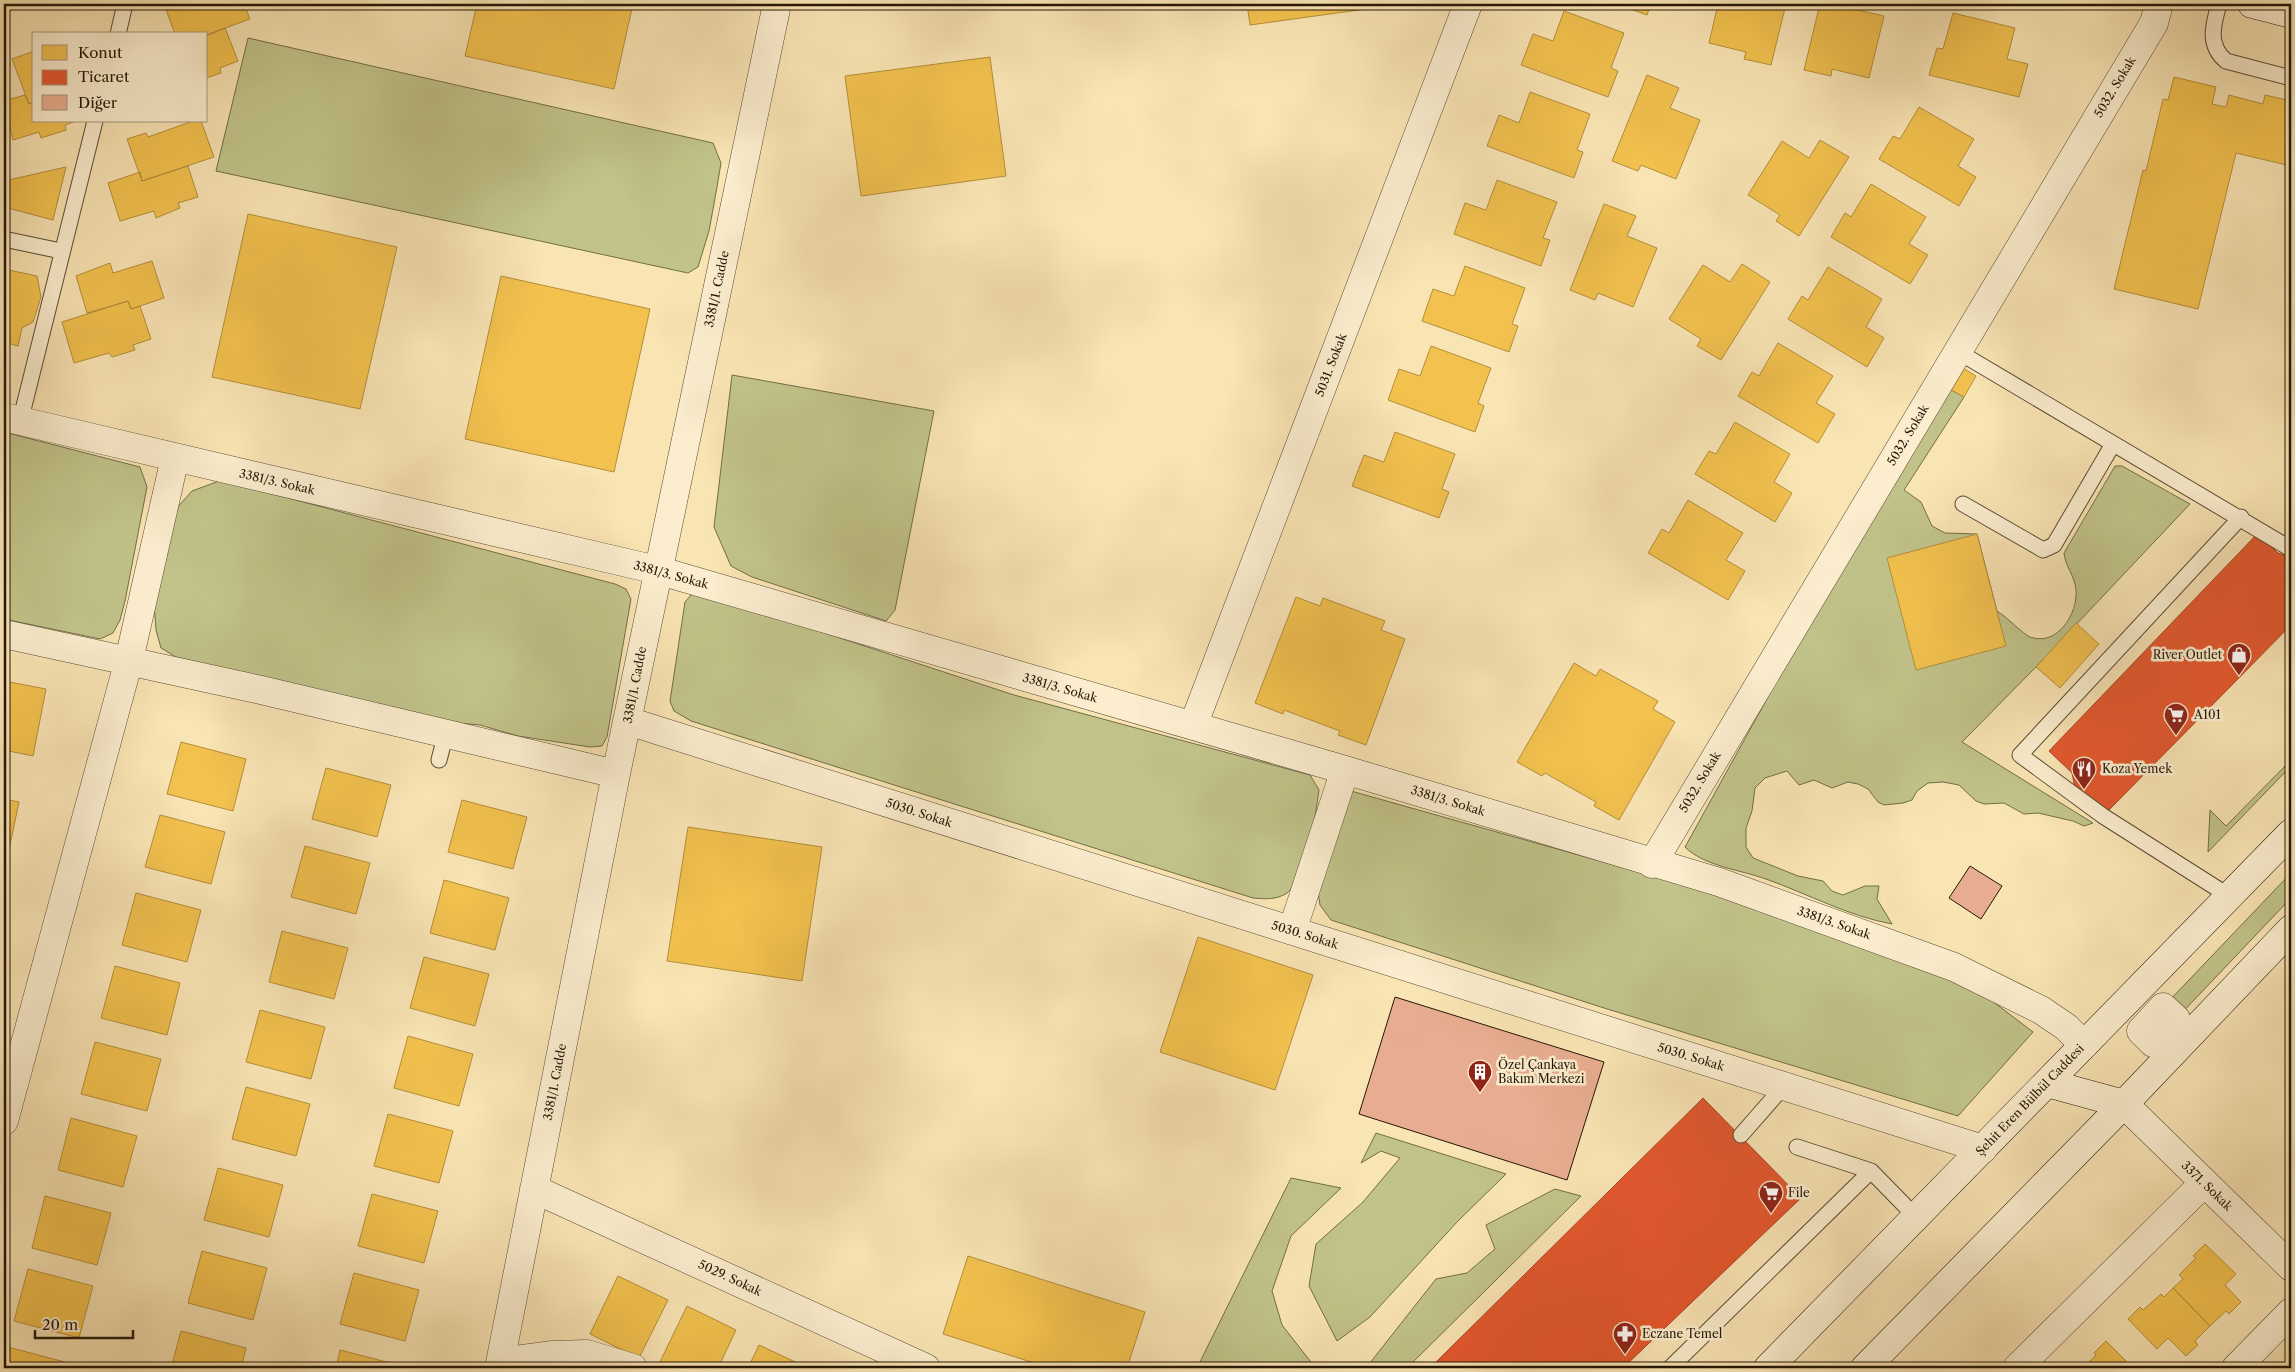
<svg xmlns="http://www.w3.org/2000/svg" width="2295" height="1372" font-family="'Libre Caslon Text',serif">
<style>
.green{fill:#c1c38a;stroke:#726d48}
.homes{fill:#f2c14e;stroke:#b48e39}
.shops{fill:#e4572e;stroke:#a42}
.building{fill:#e8ad90;stroke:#241707}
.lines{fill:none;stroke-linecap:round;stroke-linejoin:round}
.lane-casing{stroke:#594a32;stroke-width:17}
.street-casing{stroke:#594a32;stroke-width:29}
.secondary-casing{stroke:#241707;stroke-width:29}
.lane{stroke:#fbedce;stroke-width:15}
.street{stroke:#fbedce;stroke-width:28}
.secondary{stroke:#fbedce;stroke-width:28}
.labels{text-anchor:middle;stroke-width:5;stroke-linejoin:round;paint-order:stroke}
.street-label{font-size:12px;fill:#241707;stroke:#fbedce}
.poi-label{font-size:12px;fill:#241707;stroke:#fbedce;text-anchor:start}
</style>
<rect width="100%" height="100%" fill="#f9e4b4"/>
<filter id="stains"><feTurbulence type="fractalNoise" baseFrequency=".004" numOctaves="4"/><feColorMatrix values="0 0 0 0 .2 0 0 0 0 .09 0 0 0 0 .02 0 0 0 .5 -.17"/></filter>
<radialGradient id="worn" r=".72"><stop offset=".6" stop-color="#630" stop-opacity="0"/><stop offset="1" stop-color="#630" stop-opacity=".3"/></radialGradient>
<path class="green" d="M 248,38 L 713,143 L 721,163 L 717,187 L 709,231 L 698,267 L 688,273 L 216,171 Z
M 732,375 L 934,411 L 895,610 L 886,621 L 752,577 L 731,566 L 714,527 Z
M 1948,388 L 1964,397 L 1904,490 L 1921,502 L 1932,526 L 1945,533 L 1977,534 L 1997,611 C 2007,617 2023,634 2030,637 C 2058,647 2078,613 2076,590 C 2075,576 2065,566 2064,553 L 2115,466 L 2122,466 L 2190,504 L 2036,667 L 1962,742 L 2093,823 L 2084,826 L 2073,821 L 2038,813 L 2024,814 L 2004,803 L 1984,804 L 1976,801 L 1959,785 L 1943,782 L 1928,783 L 1917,791 L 1912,800 L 1903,803 L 1884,805 L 1878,802 L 1868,789 L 1858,784 L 1848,782 L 1832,788 L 1814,780 L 1799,785 L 1787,771 L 1765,778 L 1755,788 L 1752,811 L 1746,828 L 1746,847 L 1753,858 L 1798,876 L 1823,881 L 1832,891 L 1843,895 L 1865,886 L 1879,886 L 1877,899 L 1892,924 C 1848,916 1808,894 1766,879 C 1741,870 1704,866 1685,847 L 1799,641 Z
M 4,432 L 140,467 L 147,487 L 125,601 L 120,620 L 113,633 L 100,639 L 4,619 Z
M 219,481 L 250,488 L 615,584 L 626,589 L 631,599 L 607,737 L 602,746 L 590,747 L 518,736 L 480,725 L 447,722 L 176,657 L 161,648 L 156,630 L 154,603 L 175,510 L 192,491 Z
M 700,592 L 1014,695 L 1310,775 L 1319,790 C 1316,813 1306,878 1287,893 C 1277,900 1264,899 1253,898 L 691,721 L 674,711 L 670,701 L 685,602 L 691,595 Z
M 2291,760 L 2291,766 L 2208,852 L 2210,810 L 2226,826 Z
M 1351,791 L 1710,892 L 1859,941 L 1983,994 L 2033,1032 L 1958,1116 L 1604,1008 L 1331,920 L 1320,905 L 1318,891 Z
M 2291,873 L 2291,898 L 2176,1019 L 2167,1003 Z
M 1376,1133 L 1506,1174 L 1457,1222 L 1370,1317 L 1337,1341 L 1309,1286 L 1316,1244 L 1363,1202 L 1400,1158 L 1381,1151 L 1361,1163 Z
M 1291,1178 L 1341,1188 L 1291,1236 L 1272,1291 L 1282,1325 L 1314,1366 L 1313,1368 L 1197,1368 Z
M 1555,1189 L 1581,1196 L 1407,1368 L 1366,1368 L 1436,1279 L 1467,1273 L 1495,1249 L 1486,1225 Z"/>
<path class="homes" d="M 164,4 L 244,4 L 250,19 L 206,35 L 175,34 Z
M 477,4 L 633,4 L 614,89 L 465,56 Z
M 1247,4 L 1395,4 L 1395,5 L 1250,25 Z
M 1617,4 L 1651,4 L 1647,15 Z
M 1718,4 L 1786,4 L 1771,65 L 1744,59 L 1746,52 L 1709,43 Z
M 1820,4 L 1854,4 L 1853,9 L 1884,16 L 1869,78 L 1832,69 L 1831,76 L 1804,70 Z
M 1564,11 L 1624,33 L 1611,68 L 1618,71 L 1608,97 L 1521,65 L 1533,34 L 1553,41 Z
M 1953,13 L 2015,28 L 2007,59 L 2028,64 L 2019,97 L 1929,75 L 1937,48 L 1943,49 Z
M 225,28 L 238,61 L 220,68 L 221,73 L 206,78 L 206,36 Z
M 34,51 L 34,102 L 29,104 L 12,59 Z
M 990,57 L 1006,176 L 861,196 L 845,76 Z
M 1647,75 L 1679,88 L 1670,108 L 1700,120 L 1676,179 L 1641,165 L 1638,171 L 1612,161 Z
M 2174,77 L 2216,87 L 2212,104 L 2226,107 L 2229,95 L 2263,104 L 2265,95 L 2291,101 L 2291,166 L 2236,153 L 2198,309 L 2114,289 L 2143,170 L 2146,171 L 2163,99 L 2168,100 Z
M 1530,92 L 1590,114 L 1577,150 L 1583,152 L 1574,178 L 1487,146 L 1499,115 L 1519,123 Z
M 25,95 L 29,104 L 34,102 L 34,121 L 76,121 L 65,125 L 66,130 L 41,138 L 39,132 L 13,140 L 4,101 Z
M 1919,107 L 1974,139 L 1958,166 L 1976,177 L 1959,206 L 1879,159 L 1893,136 L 1900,139 Z
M 193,121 L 201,121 L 214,157 L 142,181 L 127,139 L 146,133 L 148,137 Z
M 1820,140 L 1849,157 L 1799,236 L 1776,221 L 1780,215 L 1748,195 L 1782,141 L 1809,158 Z
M 188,166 L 198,197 L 178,203 L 180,208 L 156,218 L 154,211 L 120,221 L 108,183 L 140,172 L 142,181 Z
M 66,167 L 53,220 L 4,207 L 4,181 Z
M 1497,180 L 1557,202 L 1543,238 L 1550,240 L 1541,266 L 1454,234 L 1465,203 L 1486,210 Z
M 1871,184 L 1926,217 L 1909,244 L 1928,255 L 1910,284 L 1831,237 L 1845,213 L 1851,217 Z
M 1604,204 L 1636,216 L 1627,236 L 1657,248 L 1633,307 L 1598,293 L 1595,300 L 1570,290 Z
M 248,214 L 397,247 L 360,409 L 212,377 Z
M 152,261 L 164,298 L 131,309 L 128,301 L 87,313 L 76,276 L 110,263 L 113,273 Z
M 1742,264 L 1770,282 L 1721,360 L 1697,346 L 1701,339 L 1669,319 L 1703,265 L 1730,282 Z
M 1465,266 L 1525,288 L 1512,324 L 1518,326 L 1509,352 L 1422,321 L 1433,289 L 1454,296 Z
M 1828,267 L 1882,299 L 1866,327 L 1884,338 L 1867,367 L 1788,319 L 1802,296 L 1808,300 Z
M 4,269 L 37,276 L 41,297 L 33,322 L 22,328 L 18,346 L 4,342 Z
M 501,276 L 650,309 L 614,472 L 465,439 Z
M 128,301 L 131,309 L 140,306 L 151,339 L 133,345 L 135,350 L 112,357 L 109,353 L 74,363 L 62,322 Z
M 1778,343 L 1833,376 L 1816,403 L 1835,414 L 1818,443 L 1738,396 L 1752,372 L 1759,376 Z
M 1431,346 L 1491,368 L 1478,403 L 1484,406 L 1475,432 L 1388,400 L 1399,369 L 1420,376 Z
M 1961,367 L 1976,376 L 1964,397 L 1948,388 Z
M 1735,422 L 1790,454 L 1774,482 L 1792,493 L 1775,522 L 1695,474 L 1709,451 L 1716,454 Z
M 1395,432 L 1455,454 L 1442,489 L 1449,492 L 1439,518 L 1352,486 L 1364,455 L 1384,462 Z
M 1688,500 L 1743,533 L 1726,560 L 1745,571 L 1728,600 L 1648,553 L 1662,529 L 1669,533 Z
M 1977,534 L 2006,646 L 1916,670 L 1887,558 Z
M 1296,597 L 1320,606 L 1323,598 L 1385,621 L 1381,630 L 1405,639 L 1366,745 L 1338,735 L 1340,731 L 1284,710 L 1283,714 L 1255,703 Z
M 2076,623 L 2099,644 L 2060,688 L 2036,667 Z
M 1574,663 L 1596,676 L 1600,669 L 1658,701 L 1653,709 L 1675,722 L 1619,820 L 1594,806 L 1596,802 L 1545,773 L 1542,776 L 1517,762 Z
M 4,681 L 46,689 L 33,756 L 4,750 Z
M 181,742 L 246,759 L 233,811 L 167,794 Z
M 326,768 L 391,785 L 377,837 L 312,819 Z
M 4,799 L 19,802 L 5,868 L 4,868 Z
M 462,800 L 527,817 L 513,869 L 448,852 Z
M 160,815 L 225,832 L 211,884 L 145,867 Z
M 688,827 L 822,847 L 802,981 L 667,961 Z
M 305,846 L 370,863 L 356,914 L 291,897 Z
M 444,880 L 509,898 L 495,950 L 430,933 Z
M 136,893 L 201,910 L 187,962 L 122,945 Z
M 282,931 L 348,948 L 334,999 L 269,982 Z
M 1198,937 L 1313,975 L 1275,1090 L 1160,1052 Z
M 424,957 L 489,974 L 475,1026 L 410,1008 Z
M 115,966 L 180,983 L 167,1035 L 101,1018 Z
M 260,1010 L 325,1027 L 311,1079 L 246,1062 Z
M 408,1036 L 473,1054 L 459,1106 L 394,1088 Z
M 95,1042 L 161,1059 L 147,1111 L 81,1094 Z
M 246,1087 L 310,1104 L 296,1156 L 232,1139 Z
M 388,1114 L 453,1131 L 439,1183 L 374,1166 Z
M 71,1118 L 137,1136 L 123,1187 L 58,1170 Z
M 218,1168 L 283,1185 L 269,1237 L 204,1220 Z
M 372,1194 L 438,1211 L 424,1263 L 358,1246 Z
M 45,1196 L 111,1213 L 97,1265 L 32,1248 Z
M 2205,1244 L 2236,1274 L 2225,1285 L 2241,1302 L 2229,1314 L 2226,1311 L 2210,1326 L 2173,1288 L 2183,1279 L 2179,1275 L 2196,1258 L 2193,1256 Z
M 202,1251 L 267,1268 L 253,1320 L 188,1303 Z
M 968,1256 L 1145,1312 L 1127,1368 L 1050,1368 L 943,1334 Z
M 28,1269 L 93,1286 L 79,1338 L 14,1321 Z
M 354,1273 L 419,1290 L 405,1341 L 340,1324 Z
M 618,1276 L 668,1300 L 639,1358 L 590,1334 Z
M 2173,1288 L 2210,1326 L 2195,1341 L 2198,1345 L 2186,1356 L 2168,1338 L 2157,1349 L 2128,1319 L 2140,1307 L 2143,1310 L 2161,1294 L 2164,1297 Z
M 687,1306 L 736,1330 L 718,1368 L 667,1368 L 659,1364 Z
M 181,1331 L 246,1348 L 241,1368 L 171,1368 Z
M 2106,1341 L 2133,1368 L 2083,1368 L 2096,1355 L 2094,1353 Z
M 759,1345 L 808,1368 L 748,1368 Z
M 4,1346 L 65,1362 L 64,1368 L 4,1368 Z
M 340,1350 L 406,1367 L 405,1368 L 336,1368 Z"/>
<path class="shops" d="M 2258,533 L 2278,553 L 2291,557 L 2291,625 L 2108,811 L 2097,801 L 2087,799 L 2075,788 L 2072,773 L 2049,751 Z
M 1703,1098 L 1801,1198 L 1623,1368 L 1436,1368 L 1433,1365 Z"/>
<path class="building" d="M 1970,866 L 2002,886 L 1981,919 L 1949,898 Z
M 1395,997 L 1604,1062 L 1567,1180 L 1359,1114 Z"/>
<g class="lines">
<defs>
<path id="lane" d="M 2219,4 C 2213,25 2207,45 2226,61 L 2291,78
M 118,34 L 125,4
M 4,239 L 61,251
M 1967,357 L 2291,549
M 20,422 L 95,121
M 1963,504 L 2038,547 L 2043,550 L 2054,545 L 2113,444
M 439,760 L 446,733
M 2229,896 L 2103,816 L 2020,755 L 2241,517
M 1741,1135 L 1784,1086
M 1797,1147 L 1871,1171
M 1670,1368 L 1871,1171 L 1915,1216"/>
<path id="street" d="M 4,417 L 657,570 L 1345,770 L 1719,882 L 1954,967 L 2041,1010 L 2066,1027 L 2084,1045
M 4,634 L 261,690 L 616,774
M 628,721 L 1983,1149
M 1193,726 L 1468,4
M 1652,864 L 2154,23 L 2159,4
M 1292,931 L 1345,770
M 2163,1007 L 2176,1019 L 2153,1043 L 2141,1031 Z
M 2124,1104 L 2291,1267
M 4,1121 L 129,660 L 175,458
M 534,1189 L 926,1368
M 500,1362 L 551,1355 L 587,1354 L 633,1368
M 499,1368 L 616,774 L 777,4
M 2017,1368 L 2204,1183
M 2236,1368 L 2291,1312"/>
<path id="secondary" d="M 2252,4 L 2291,14
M 2047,1083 L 2124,1104
M 1768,1368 L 2291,833
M 1865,1368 L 2124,1104 L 2291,929"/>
</defs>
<use href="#lane" class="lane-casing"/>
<use href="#street" class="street-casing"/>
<use href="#secondary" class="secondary-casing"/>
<use href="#lane" class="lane"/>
<use href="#street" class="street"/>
<use href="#secondary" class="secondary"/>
</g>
<defs>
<symbol id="shop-pin" viewBox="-11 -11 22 30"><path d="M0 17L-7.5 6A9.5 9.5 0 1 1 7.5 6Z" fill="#8f2418" stroke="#fbedce"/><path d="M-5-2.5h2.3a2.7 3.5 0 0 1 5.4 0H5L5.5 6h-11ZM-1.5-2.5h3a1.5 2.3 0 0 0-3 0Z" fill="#fff"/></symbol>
<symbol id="supermarket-pin" viewBox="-11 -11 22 30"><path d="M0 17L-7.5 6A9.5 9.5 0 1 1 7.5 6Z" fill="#8f2418" stroke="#fbedce"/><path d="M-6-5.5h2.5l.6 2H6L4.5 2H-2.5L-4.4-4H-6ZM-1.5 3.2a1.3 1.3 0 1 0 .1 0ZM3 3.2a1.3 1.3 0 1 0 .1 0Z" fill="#fff"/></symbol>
<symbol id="restaurant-pin" viewBox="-11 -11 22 30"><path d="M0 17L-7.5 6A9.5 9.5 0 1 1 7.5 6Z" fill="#8f2418" stroke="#fbedce"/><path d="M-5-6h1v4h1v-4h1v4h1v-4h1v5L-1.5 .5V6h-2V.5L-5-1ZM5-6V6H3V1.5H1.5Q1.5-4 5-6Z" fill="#fff"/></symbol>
<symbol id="building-pin" viewBox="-11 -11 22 30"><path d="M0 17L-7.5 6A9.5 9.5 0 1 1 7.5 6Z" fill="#8f2418" stroke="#fbedce"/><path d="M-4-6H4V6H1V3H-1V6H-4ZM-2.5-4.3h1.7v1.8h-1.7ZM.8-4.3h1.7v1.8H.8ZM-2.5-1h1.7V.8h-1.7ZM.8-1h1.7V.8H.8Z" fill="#fff"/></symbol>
<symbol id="pharmacy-pin" viewBox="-11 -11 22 30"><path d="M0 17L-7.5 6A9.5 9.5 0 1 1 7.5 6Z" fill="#8f2418" stroke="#fbedce"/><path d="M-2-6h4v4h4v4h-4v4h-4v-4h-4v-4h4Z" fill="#fff"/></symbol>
</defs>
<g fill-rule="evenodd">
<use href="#shop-pin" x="2225" y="641" width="28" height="38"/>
<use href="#supermarket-pin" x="2162" y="701" width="28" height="38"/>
<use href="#restaurant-pin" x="2070" y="755" width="28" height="38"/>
<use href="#building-pin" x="1466" y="1058" width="28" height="38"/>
<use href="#supermarket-pin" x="1757" y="1179" width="28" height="38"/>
<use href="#pharmacy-pin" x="1611" y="1320" width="28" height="38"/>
</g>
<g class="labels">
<g class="street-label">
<text transform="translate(2115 87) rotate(-59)" y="4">5032. Sokak</text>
<text transform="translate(717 289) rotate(-78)" y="4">3381/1. Cadde</text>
<text transform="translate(1331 365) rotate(-69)" y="4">5031. Sokak</text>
<text transform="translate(1908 435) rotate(-59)" y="4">5032. Sokak</text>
<text transform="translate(277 482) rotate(13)" y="4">3381/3. Sokak</text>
<text transform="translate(671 575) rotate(15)" y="4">3381/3. Sokak</text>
<text transform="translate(635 685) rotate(-79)" y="4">3381/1. Cadde</text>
<text transform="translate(1060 688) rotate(16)" y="4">3381/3. Sokak</text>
<text transform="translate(1700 782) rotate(-59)" y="4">5032. Sokak</text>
<text transform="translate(1448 801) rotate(17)" y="4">3381/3. Sokak</text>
<text transform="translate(919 813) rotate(18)" y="4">5030. Sokak</text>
<text transform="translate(1834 923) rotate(19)" y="4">3381/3. Sokak</text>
<text transform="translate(1305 935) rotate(17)" y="4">5030. Sokak</text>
<text transform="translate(1691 1057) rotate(17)" y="4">5030. Sokak</text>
<text transform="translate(555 1082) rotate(-79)" y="4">3381/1. Cadde</text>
<text transform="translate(2030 1100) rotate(-46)" y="4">Şehit Eren Bülbül Caddesi</text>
<text transform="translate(2207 1186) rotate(44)" y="4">3371. Sokak</text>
<text transform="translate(730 1278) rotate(25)" y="4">5029. Sokak</text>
</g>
<g class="poi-label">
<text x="2222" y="659" text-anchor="end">River Outlet</text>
<text x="2194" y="719">A101</text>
<text x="2102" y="773">Koza Yemek</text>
<text x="1498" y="1069">Özel Çankaya<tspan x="1498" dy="14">Bakım Merkezi</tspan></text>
<text x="1788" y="1197">File</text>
<text x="1642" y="1338">Eczane Temel</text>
</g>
</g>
<rect width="2295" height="1372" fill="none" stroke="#f9e4b4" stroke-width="20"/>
<rect x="5" y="5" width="2285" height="1362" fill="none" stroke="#241707" stroke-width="2.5"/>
<rect x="10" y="10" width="2275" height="1352" fill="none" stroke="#241707"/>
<rect x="32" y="32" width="175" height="90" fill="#fbedce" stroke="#a5977e"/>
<rect x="42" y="45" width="25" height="15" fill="#f2c14e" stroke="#a5977e"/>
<text x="78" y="58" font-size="15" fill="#241707">Konut</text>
<rect x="42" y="70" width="25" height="15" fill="#e4572e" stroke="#a5977e"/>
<text x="78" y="82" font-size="15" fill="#241707">Ticaret</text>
<rect x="42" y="95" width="25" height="15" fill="#e8ad90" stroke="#a5977e"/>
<text x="78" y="108" font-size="15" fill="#241707">Diğer</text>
<path d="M35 1330v8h98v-8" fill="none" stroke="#241707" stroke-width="2.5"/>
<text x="42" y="1330" font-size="15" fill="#241707" stroke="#fbedce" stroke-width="4" paint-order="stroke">20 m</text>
<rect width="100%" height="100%" filter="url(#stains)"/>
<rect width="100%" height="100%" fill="url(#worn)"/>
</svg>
